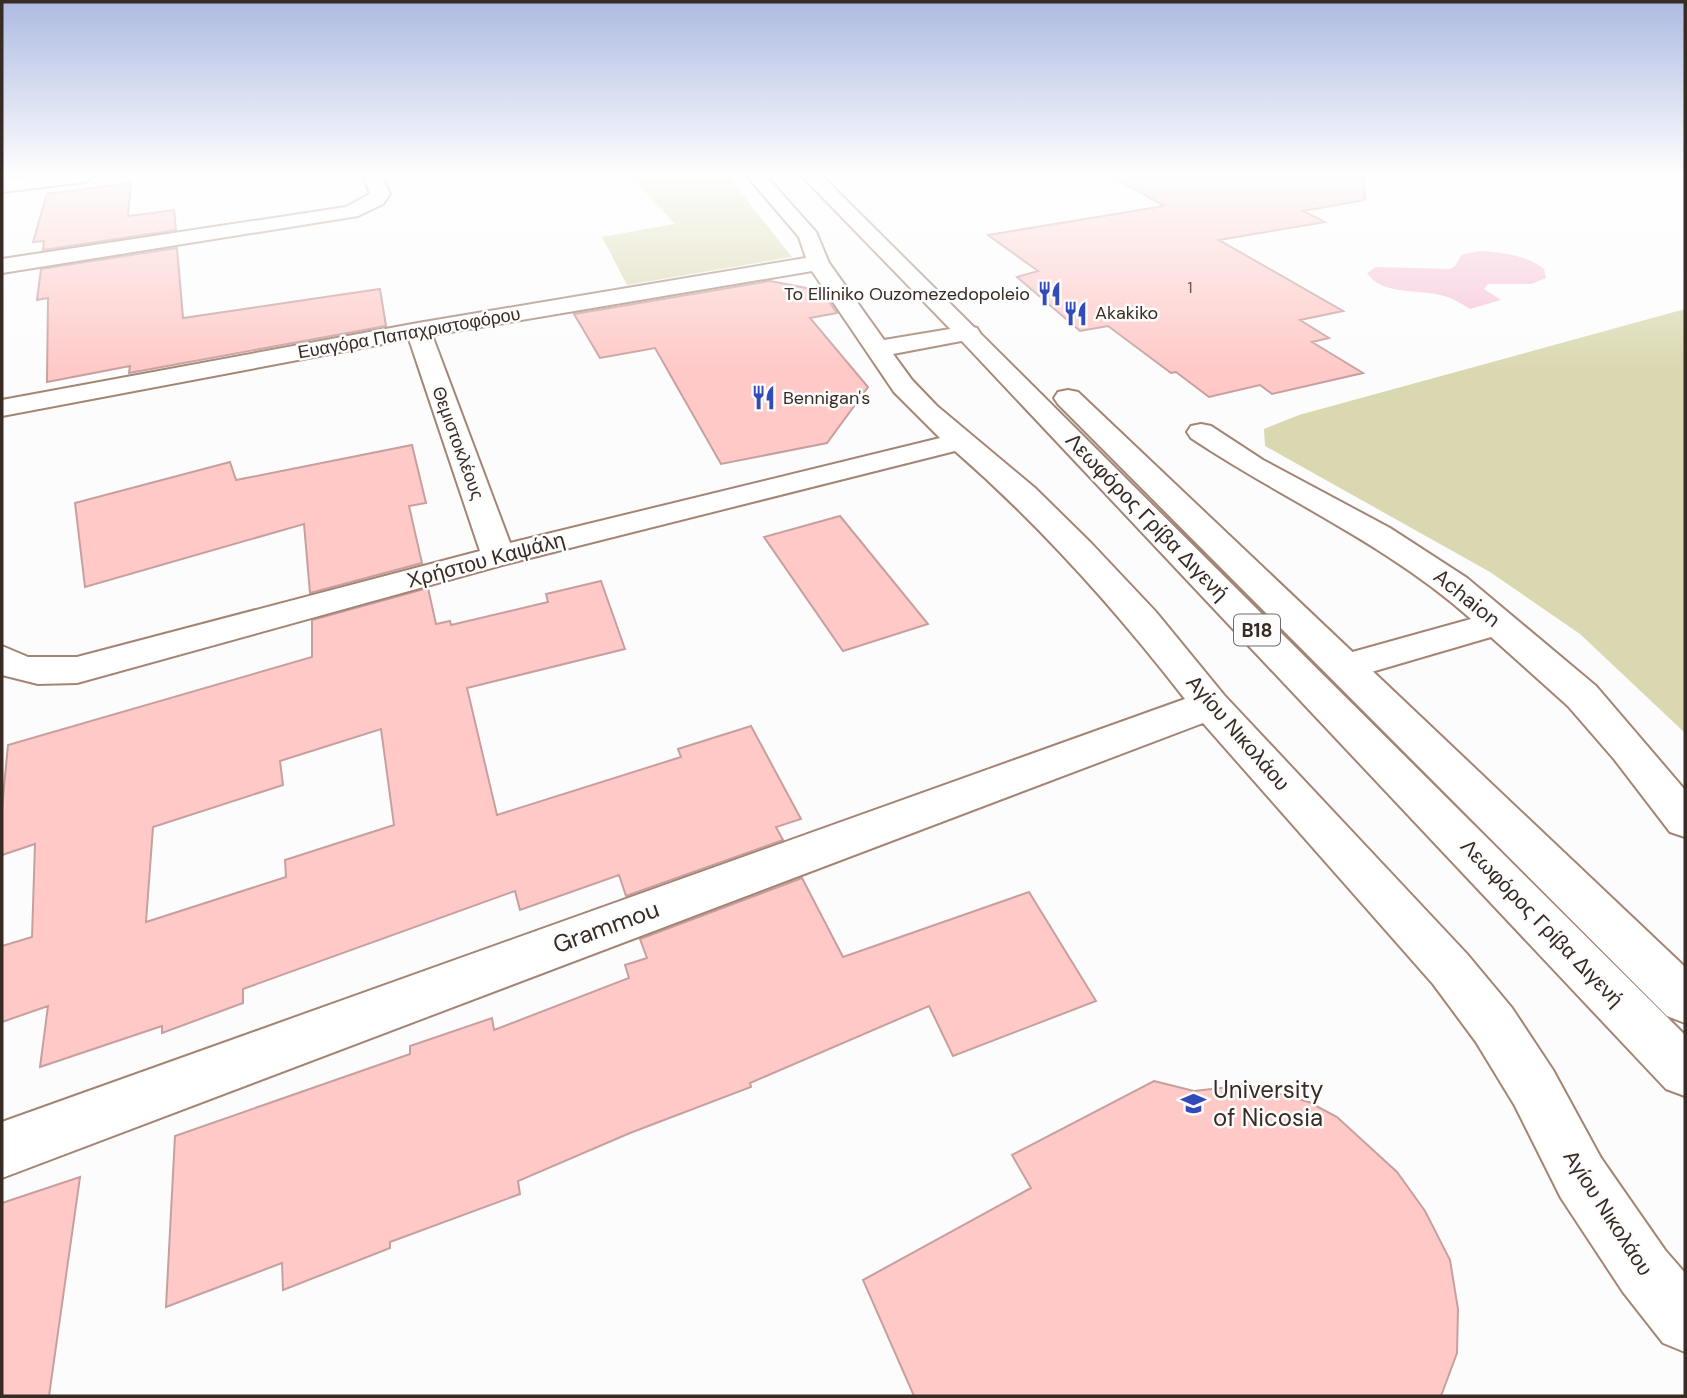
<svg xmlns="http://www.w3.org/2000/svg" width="1687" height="1398" font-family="'DM Sans',sans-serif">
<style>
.green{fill:#dad8b0}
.water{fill:#f6c5d8}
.building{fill:#fec9c7;stroke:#c7a09e;stroke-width:2;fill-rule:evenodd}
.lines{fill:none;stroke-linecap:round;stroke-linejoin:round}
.street-casing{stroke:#a48574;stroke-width:4}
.primary-casing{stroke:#a48574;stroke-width:4}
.street{fill:#fff;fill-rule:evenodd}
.primary{fill:#fff;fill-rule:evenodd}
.labels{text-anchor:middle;stroke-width:5;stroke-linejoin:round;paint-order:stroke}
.far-number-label{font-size:16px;fill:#6a524d}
.far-poi-label{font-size:18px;fill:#382b24;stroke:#fcfcfc;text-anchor:start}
.far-street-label{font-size:18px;fill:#382b24;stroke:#fcfcfc}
.shield{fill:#fcfcfc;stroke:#736a65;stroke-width:2}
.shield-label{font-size:19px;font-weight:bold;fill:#382b24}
.street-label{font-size:21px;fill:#382b24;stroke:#fcfcfc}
.near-street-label{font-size:24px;fill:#382b24;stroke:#fcfcfc}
.near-poi-label{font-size:24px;fill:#382b24;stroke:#fcfcfc;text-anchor:start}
</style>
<rect width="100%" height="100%" fill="#fcfcfc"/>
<path class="green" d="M 630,176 L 728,176 L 792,257 L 627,285 L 602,237 L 675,224 Z
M 1685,309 L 1685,733 L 1580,634 L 1490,572 L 1265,446 L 1264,429 L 1299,415 Z"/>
<path class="water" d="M 1479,251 C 1501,252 1526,255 1544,269 L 1546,278 L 1531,284 L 1488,284 L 1484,289 L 1501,300 L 1470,309 C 1460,303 1451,297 1440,295 C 1416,289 1381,295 1367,273 L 1376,267 L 1450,269 L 1455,266 L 1461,255 Z"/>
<path class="building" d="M 1111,176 L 1363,176 L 1365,200 L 1303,211 L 1325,222 L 1219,240 L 1343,311 L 1300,320 L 1329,338 L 1312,342 L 1363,373 L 1272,394 L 1260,385 L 1209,397 L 1176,372 L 1171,373 L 1108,326 L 1080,331 L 1017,277 L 1038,271 L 988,235 L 1164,206 Z
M 131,183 L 128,216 L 174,210 L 176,230 L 43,250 L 44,241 L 33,242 L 47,194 Z
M 177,248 L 183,318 L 380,289 L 386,326 L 129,373 L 130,366 L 47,382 L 48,298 L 37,300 L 41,269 Z
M 770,281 L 822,291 L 837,313 L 810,318 L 868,387 L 827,443 L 721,464 L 655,348 L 600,358 L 574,314 Z
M 412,445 L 426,503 L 409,506 L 422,563 L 310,593 L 304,524 L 85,587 L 75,503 L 230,462 L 236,480 Z
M 840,516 L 928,624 L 843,651 L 764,537 Z
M 601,581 L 625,649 L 467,688 L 497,815 L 681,757 L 678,749 L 751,726 L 801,819 L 776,827 L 783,840 L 626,896 L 619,875 L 520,910 L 515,891 L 243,989 L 243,1003 L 162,1033 L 162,1026 L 40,1067 L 48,1006 L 2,1022 L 2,946 L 32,937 L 35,844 L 2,855 L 2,808 L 8,745 L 312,657 L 312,620 L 428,588 L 436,624 L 450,621 L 451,625 L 548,602 L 546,594 ZM 381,729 L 394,825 L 285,860 L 286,877 L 146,922 L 153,827 L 283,785 L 280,761 Z
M 802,878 L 843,957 L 1029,892 L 1096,1001 L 953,1056 L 929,1006 L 750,1083 L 751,1087 L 630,1133 L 518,1181 L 520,1194 L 390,1242 L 390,1248 L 283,1290 L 282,1263 L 166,1307 L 175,1136 L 410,1054 L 410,1046 L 492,1018 L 494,1030 L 629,978 L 625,965 L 647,958 L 640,939 Z
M 1154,1081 L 1194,1091 L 1247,1085 L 1309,1102 L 1337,1117 L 1397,1172 L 1425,1211 L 1450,1260 L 1458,1309 L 1457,1353 L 1441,1396 L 914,1396 L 863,1280 L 1031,1188 L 1012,1155 Z
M 80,1177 L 49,1396 L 2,1396 L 2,1203 Z"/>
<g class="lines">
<defs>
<path id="street" d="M 37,176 L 94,176 L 85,182 L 2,192 L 2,180 Z
M 364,176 L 382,176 L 390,194 L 383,204 L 358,216 L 2,273 L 2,259 L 346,207 L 370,194 Z
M 747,176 L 766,176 L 816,232 L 829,263 L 884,340 L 968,326 L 977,328 L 980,333 L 977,338 L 893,354 L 912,380 L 937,406 L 1035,488 L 1091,543 L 1156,612 L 1224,695 L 1467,954 L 1512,1008 L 1553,1070 L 1601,1158 L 1665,1250 L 1685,1273 L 1685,1352 L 1663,1343 L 1623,1292 L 1561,1198 L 1515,1106 L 1476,1042 L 1433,984 L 1203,723 L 2,1178 L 2,1122 L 1185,699 C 1115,609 1041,526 955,451 L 510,563 L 77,683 L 38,684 L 2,675 L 2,646 L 28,657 L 77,657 L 480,551 L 409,339 L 2,416 L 2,400 L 418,323 L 806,258 L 799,237 ZM 812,271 L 894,392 L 940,438 L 510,543 L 432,335 Z
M 1201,424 L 1211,426 L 1263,460 L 1390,528 L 1467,578 L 1596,686 L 1685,790 L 1685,837 L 1670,832 L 1614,759 L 1568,706 L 1491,637 L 1344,680 L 1331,676 L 1325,667 L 1331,658 L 1471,619 C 1387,544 1284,500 1191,438 L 1187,432 L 1191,426 Z"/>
<path id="primary" d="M 802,176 L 822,176 L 1685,1035 L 1685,1096 L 1666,1089 L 959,338 Z
M 1068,390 L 1078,392 L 1685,967 L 1685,1023 L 1667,1016 L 1058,404 L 1054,398 L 1058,392 Z"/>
</defs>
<use href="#street" class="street-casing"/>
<use href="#primary" class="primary-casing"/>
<use href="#street" class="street"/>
<use href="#primary" class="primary"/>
</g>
<linearGradient id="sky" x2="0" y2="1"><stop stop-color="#adbbe2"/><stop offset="0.47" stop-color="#fefefe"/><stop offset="1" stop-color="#fefefe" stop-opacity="0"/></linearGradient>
<rect width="1687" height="372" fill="url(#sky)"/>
<defs>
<symbol id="restaurant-bare" viewBox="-9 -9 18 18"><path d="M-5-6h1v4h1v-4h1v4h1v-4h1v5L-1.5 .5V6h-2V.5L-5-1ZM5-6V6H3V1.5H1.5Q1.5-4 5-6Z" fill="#334abb" stroke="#fcfcfc" stroke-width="2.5" paint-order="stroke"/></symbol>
<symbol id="university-bare" viewBox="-9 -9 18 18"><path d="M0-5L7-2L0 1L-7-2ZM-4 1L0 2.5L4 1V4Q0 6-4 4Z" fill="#334abb" stroke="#fcfcfc" stroke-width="2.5" paint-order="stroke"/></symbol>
</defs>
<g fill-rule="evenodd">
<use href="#restaurant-bare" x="1032" y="276" width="35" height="35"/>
<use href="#restaurant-bare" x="1058" y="296" width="35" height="35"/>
<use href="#restaurant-bare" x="746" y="380" width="35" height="35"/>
<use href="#university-bare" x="1176" y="1086" width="35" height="35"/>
</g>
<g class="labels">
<g class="far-number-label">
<text x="1190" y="293">1</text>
</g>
<g class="far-poi-label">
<text x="1030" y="300" text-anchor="end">To Elliniko Ouzomezedopoleio</text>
<text x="1095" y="319">Akakiko</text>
<text x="783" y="404">Bennigan's</text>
</g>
<g class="far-street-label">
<text transform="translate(409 333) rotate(-10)" y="6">Ευαγόρα Παπαχριστοφόρου</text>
<text transform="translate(458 443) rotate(70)" y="6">Θεμιστοκλέους</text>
</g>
<rect class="shield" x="1234" y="614.5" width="46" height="31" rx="5"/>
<g class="shield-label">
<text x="1257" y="637">B18</text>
</g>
<g class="street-label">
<text transform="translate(1147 517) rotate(46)" y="7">Λεωφόρος Γρίβα Διγενή</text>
<text transform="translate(486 560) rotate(-15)" y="7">Χρήστου Καψάλη</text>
<text transform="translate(1467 598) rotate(39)" y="7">Achaion</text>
<text transform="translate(1238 733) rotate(49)" y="7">Αγίου Νικολάου</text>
<text transform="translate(1542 923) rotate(46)" y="7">Λεωφόρος Γρίβα Διγενή</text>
<text transform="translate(1608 1213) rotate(57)" y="7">Αγίου Νικολάου</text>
</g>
<g class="near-street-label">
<text transform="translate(606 927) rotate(-20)" y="8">Grammou</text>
</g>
<g class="near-poi-label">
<text x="1213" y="1098">University<tspan x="1213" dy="28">of Nicosia</tspan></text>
</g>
</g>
<rect width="1687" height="1398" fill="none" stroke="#382b24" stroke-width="7"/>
</svg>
